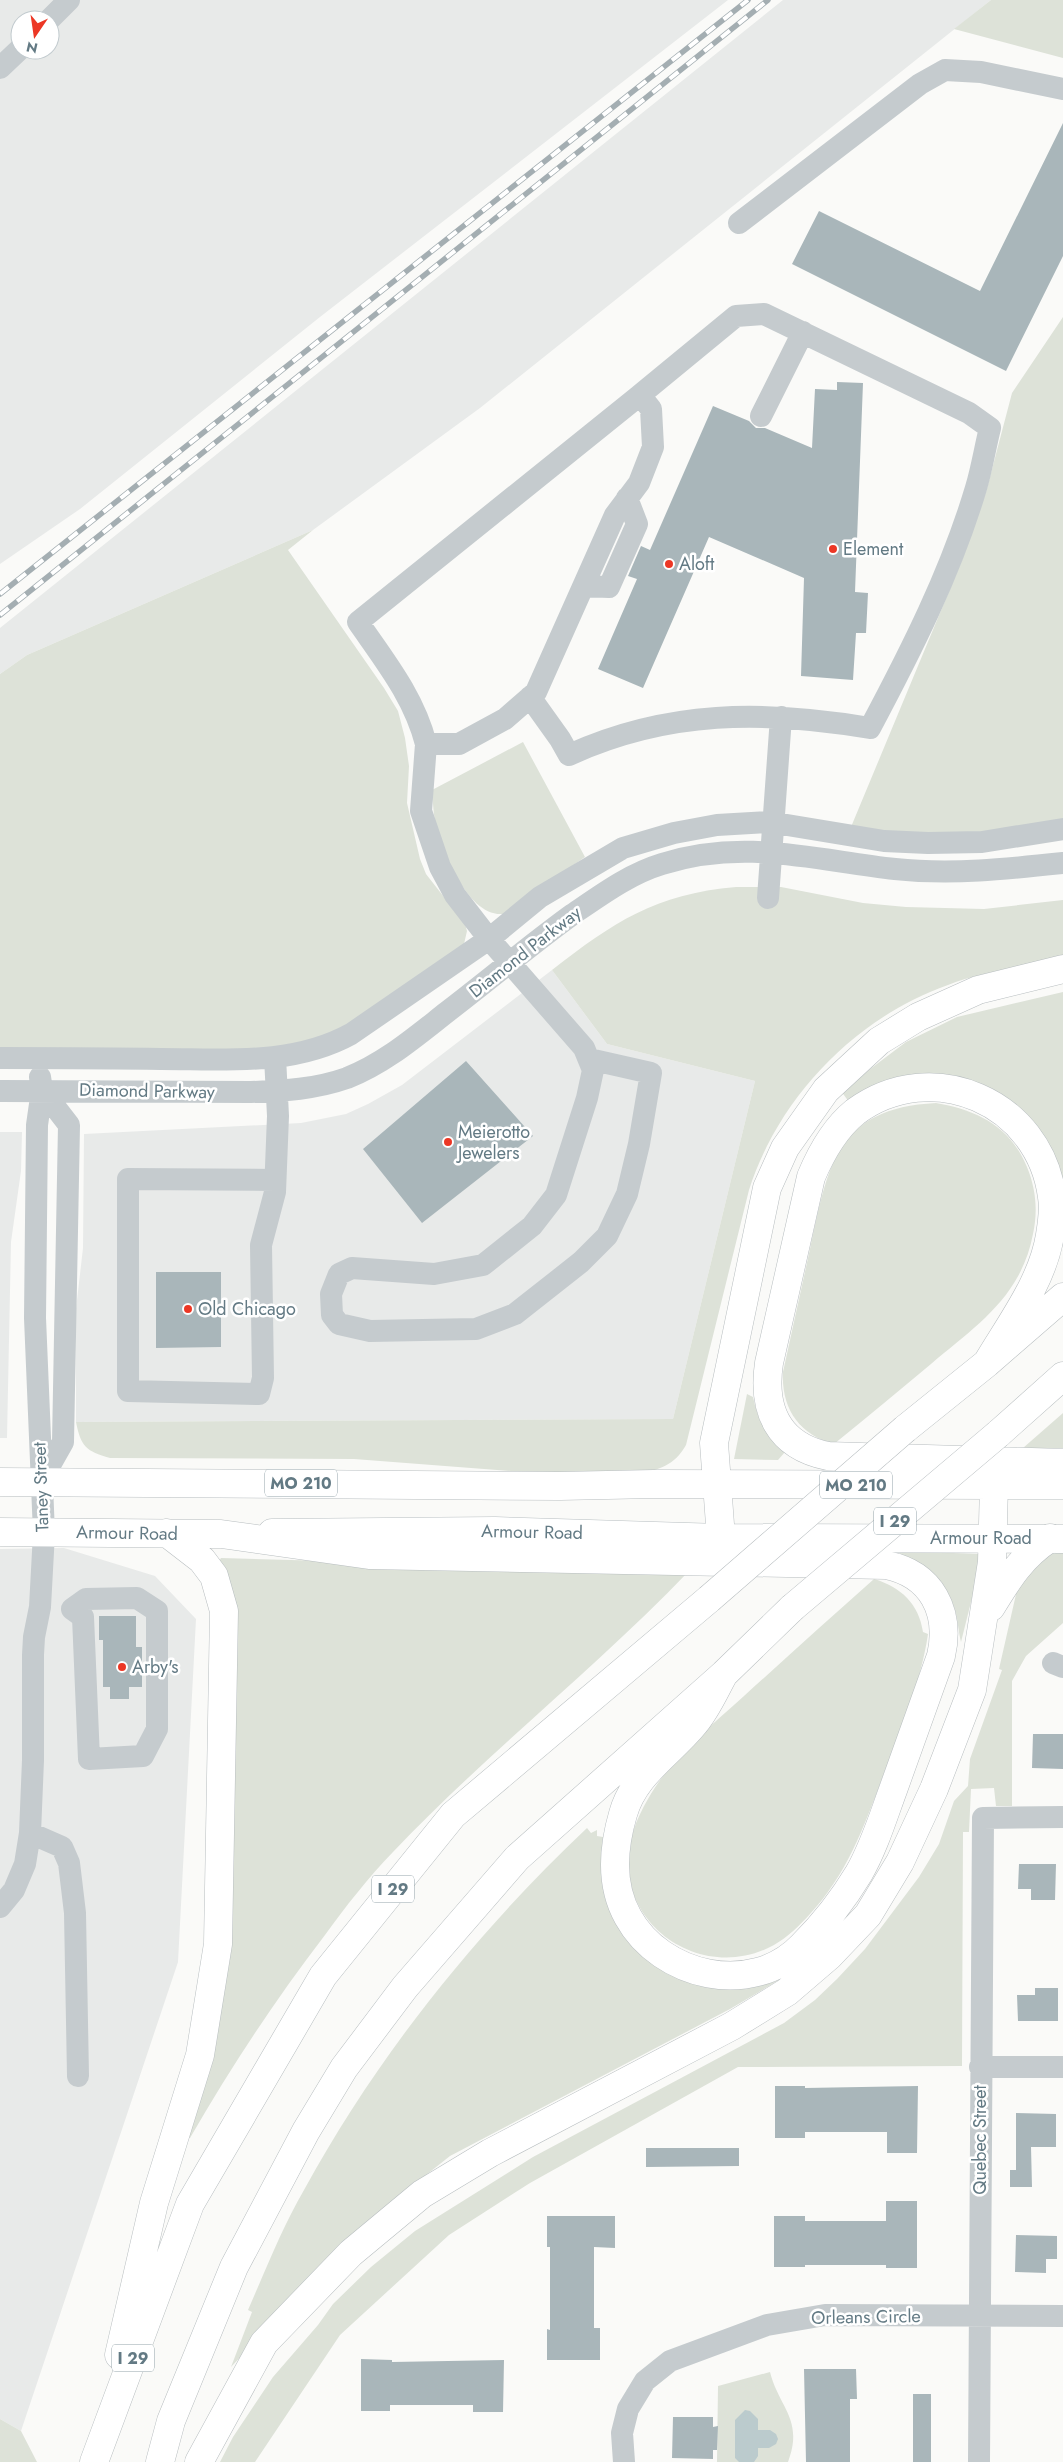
<svg xmlns="http://www.w3.org/2000/svg" width="1063" height="2462" font-family="Jost,sans-serif">
<style>
.built{fill:#e8eae9;fill-rule:evenodd}
.green{fill:#dde2d8}
.water{fill:#bbcbcd}
.building{fill:#a9b6ba}
.lines{fill:none;stroke-linecap:round;stroke-linejoin:round}
.major-casing{stroke:#b8bfc2;stroke-width:29}
.highway-casing{stroke:#b8bec0;stroke-width:29}
.minor{stroke:#c5cbce;stroke-width:22}
.major{stroke:#fff;stroke-width:28}
.highway{stroke:#fff;stroke-width:28}
.rail-casing{stroke:#a4aeb2;stroke-width:5.5}
.rail{stroke:#fff;stroke-width:4;stroke-dasharray:11;stroke-linecap:butt}
.highway-bridge-casing{stroke:#b8bec0;stroke-width:29;stroke-linecap:butt}
.highway-bridge{stroke:#fff;stroke-width:28}
.poi-dot{fill:#ec3725;stroke:#fff;stroke-width:2}
.labels{text-anchor:middle;stroke-width:5;stroke-linejoin:round;paint-order:stroke}
.shield{fill:#fff;stroke:#92a2a9;stroke-width:1}
.shield-label{font-size:16px;font-weight:bold;fill:#637a84}
.poi-label{font-size:18px;fill:#637a84;stroke:#fff;text-anchor:start}
.street-label{font-size:18px;fill:#637a84;stroke:#fff}
</style>
<rect width="100%" height="100%" fill="#fafaf8"/>
<path class="built" d="M 0,0 L 728,0 L 320,317 L 80,509 L 0,564 ZM 20,20 L 50,20 L 50,50 L 20,50 Z
M 783,0 L 991,0 L 480,408 L 313,530 L 27,655 L 0,674 L 0,628 Z
M 552,970 L 607,1044 L 755,1081 L 673,1419 L 76,1422 L 76,1309 L 83,1248 L 84,1134 L 301,1123 L 346,1114 L 368,1104 L 402,1085 Z
M 0,1132 L 22,1132 L 21,1171 L 11,1242 L 7,1438 L 0,1438 Z
M 64,1548 L 155,1576 L 196,1619 L 178,1962 L 21,2431 L 0,2419 L 0,1549 Z"/>
<path class="green" d="M 991,0 L 1063,0 L 1063,58 L 954,29 Z
M 1063,317 L 1063,826 L 936,837 L 851,827 L 962,560 L 986,492 L 1012,393 Z
M 313,530 L 288,550 L 384,688 L 398,711 L 405,738 L 409,766 L 407,803 L 420,859 L 426,874 L 465,924 L 467,931 L 464,944 L 353,1031 L 301,1051 L 0,1054 L 0,674 L 27,655 Z
M 523,742 L 585,857 L 503,914 C 467,917 442,849 435,821 C 433,811 433,800 432,790 Z
M 736,887 L 781,887 L 863,903 L 906,907 L 984,909 L 1063,900 L 1063,958 C 1025,967 985,971 948,985 C 855,1018 779,1097 749,1190 L 686,1445 C 675,1465 659,1470 638,1474 L 511,1471 L 354,1459 L 110,1458 C 86,1451 81,1447 76,1422 L 673,1419 L 755,1081 L 607,1044 L 552,970 C 614,922 655,894 736,887 Z
M 1063,992 L 1063,1195 L 1059,1170 L 943,1075 C 909,1074 876,1082 849,1102 L 841,1091 L 906,1042 L 957,1017 Z
M 936,1103 C 977,1110 1010,1126 1027,1167 C 1036,1189 1038,1211 1033,1234 C 1021,1297 977,1325 931,1364 C 899,1391 867,1417 834,1444 C 799,1435 781,1408 783,1372 C 792,1331 801,1290 810,1249 C 828,1167 835,1108 936,1103 Z
M 747,1394 L 753,1397 C 758,1420 766,1437 785,1452 L 778,1460 L 734,1459 Z
M 1063,1413 L 1063,1448 L 1023,1448 Z
M 902,1551 L 978,1554 L 979,1570 L 961,1642 C 958,1630 958,1618 954,1607 C 945,1578 922,1568 896,1558 Z
M 1056,1553 L 1063,1553 L 1063,1623 L 1026,1656 L 1012,1681 L 1012,1806 L 996,1806 L 994,1788 L 971,1789 L 969,1832 L 963,1832 L 962,2066 L 738,2067 L 530,2183 L 449,2235 L 340,2335 L 255,2462 L 220,2462 L 233,2437 L 273,2377 L 318,2325 L 333,2304 L 371,2267 L 415,2231 L 533,2157 L 784,2023 L 815,2000 L 837,1979 L 865,1949 L 919,1877 L 939,1844 L 954,1801 L 968,1786 L 970,1759 L 1002,1670 L 999,1669 L 1019,1581 L 1044,1556 Z
M 221,1558 L 689,1571 C 595,1669 487,1753 393,1852 C 368,1878 346,1906 325,1935 C 275,2000 231,2067 190,2138 L 186,2137 L 205,2073 L 219,1561 Z
M 874,1579 C 901,1587 919,1604 923,1632 L 928,1634 C 921,1681 905,1716 889,1760 C 868,1815 851,1870 810,1914 C 799,1926 788,1937 774,1945 C 713,1979 636,1940 628,1871 C 626,1846 635,1821 648,1799 C 671,1758 710,1727 744,1696 C 787,1657 830,1618 874,1579 Z
M 587,1828 L 591,1833 L 597,1830 L 597,1836 L 603,1837 C 599,1885 602,1907 633,1946 L 784,1973 L 779,1980 L 730,2009 L 450,2156 L 373,2217 L 231,2367 L 252,2312 L 248,2310 C 266,2269 282,2228 304,2190 C 378,2055 475,1934 587,1828 Z
M 770,2372 C 779,2408 804,2419 788,2462 L 717,2462 L 718,2386 Z
M 0,2419 L 21,2431 L 37,2462 L 0,2462 Z"/>
<path class="water" d="M 745,2410 L 750,2411 L 758,2419 L 758,2430 L 770,2430 L 776,2434 L 778,2439 L 776,2444 L 769,2448 L 758,2448 L 758,2456 L 754,2462 L 739,2462 L 735,2458 L 735,2420 Z"/>
<path class="building" d="M 1063,123 L 1063,256 L 1006,371 L 792,264 L 819,211 L 980,291 Z
M 837,382 L 863,383 L 855,592 L 868,593 L 866,633 L 856,633 L 853,680 L 801,676 L 804,578 L 709,537 L 643,688 L 598,669 L 637,579 L 628,576 L 641,546 L 650,550 L 713,406 L 749,421 L 756,428 L 765,428 L 812,448 L 815,389 L 837,390 Z
M 466,1061 L 533,1136 L 422,1223 L 363,1149 Z
M 156,1272 L 221,1272 L 221,1347 L 156,1348 Z
M 99,1616 L 136,1616 L 136,1647 L 142,1647 L 142,1687 L 129,1687 L 129,1699 L 110,1699 L 110,1687 L 103,1687 L 103,1640 L 99,1640 Z
M 1033,1734 L 1063,1734 L 1063,1769 L 1032,1768 Z
M 1019,1864 L 1056,1864 L 1055,1900 L 1031,1900 L 1031,1889 L 1018,1889 Z
M 1035,1988 L 1058,1988 L 1058,2021 L 1018,2021 L 1017,1995 L 1035,1995 Z
M 775,2086 L 805,2086 L 805,2088 L 918,2086 L 917,2153 L 887,2153 L 887,2132 L 805,2132 L 805,2138 L 775,2138 Z
M 1016,2113 L 1056,2114 L 1056,2147 L 1031,2147 L 1032,2187 L 1010,2187 L 1010,2170 L 1016,2170 Z
M 646,2148 L 739,2148 L 739,2166 L 646,2167 Z
M 886,2201 L 917,2201 L 917,2268 L 886,2268 L 886,2265 L 805,2265 L 805,2267 L 774,2267 L 774,2216 L 805,2216 L 805,2221 L 886,2221 Z
M 547,2216 L 615,2216 L 615,2248 L 594,2247 L 594,2328 L 600,2328 L 600,2360 L 547,2360 L 547,2329 L 550,2330 L 550,2247 L 547,2247 Z
M 1016,2235 L 1057,2236 L 1057,2259 L 1046,2259 L 1046,2273 L 1015,2272 Z
M 361,2359 L 392,2360 L 392,2362 L 504,2360 L 503,2412 L 473,2412 L 473,2405 L 390,2405 L 390,2411 L 361,2411 Z
M 804,2369 L 856,2369 L 857,2399 L 850,2399 L 850,2462 L 806,2462 Z
M 913,2394 L 931,2394 L 931,2462 L 913,2462 Z
M 673,2417 L 713,2417 L 713,2427 L 718,2426 L 717,2450 L 713,2450 L 713,2459 L 672,2458 Z"/>
<g class="lines">
<defs>
<path id="major" d="M 994,1485 L 1063,1485
M 272,1533 L 495,1531 L 721,1538 L 1063,1539"/>
<path id="highway" d="M 987,1363 C 1010,1324 1043,1281 1050,1235 C 1052,1223 1054,1209 1052,1197 C 1040,1102 932,1055 855,1112 C 834,1129 821,1153 811,1177 L 769,1363 C 762,1410 778,1446 828,1456 L 1063,1463
M 905,1429 L 987,1363 L 1063,1297
M 998,1434 L 1063,1376
M 0,1482 L 560,1486 L 654,1484 L 994,1485 L 992,1562 L 972,1690 L 934,1789 L 900,1862 L 868,1915 L 829,1956 L 787,1992 L 732,2026 L 490,2153 L 422,2194 L 351,2253 L 264,2343 L 199,2462
M 0,1532 L 221,1534 L 369,1555 L 886,1565 C 932,1574 951,1612 941,1656 C 925,1700 909,1745 893,1790 C 883,1817 874,1847 859,1873 C 844,1898 823,1925 802,1946 C 752,1998 661,1977 628,1917 C 610,1885 613,1848 623,1814 C 634,1774 670,1754 695,1723 C 707,1709 715,1690 724,1674
M 721,1538 L 714,1443 L 767,1188 L 785,1148 L 826,1090 L 879,1041 L 918,1017 L 978,990 L 1063,969
M 991,1607 C 1008,1579 1022,1556 1050,1538
M 119,2355 L 154,2203 L 200,2055 L 218,1944 L 224,1611 L 214,1576 L 202,1560 L 167,1533
M 94,2462 L 190,2204 L 323,1976 L 453,1815 L 709,1599
M 160,2462 L 171,2421 L 234,2267 L 306,2131 L 344,2068 L 405,1987 L 517,1858 L 724,1674 L 792,1608"/>
</defs>
<use href="#major" class="major-casing"/>
<use href="#highway" class="highway-casing"/>
<path class="minor" d="M 49,20 L 69,0
M 0,68 L 20,49
M 739,223 L 920,84 L 945,70 L 981,72 L 1063,89
M 761,416 L 803,332
M 584,586 L 609,587 L 637,524 L 627,498
M 530,697 L 560,739 L 569,755 C 667,710 764,710 870,728 C 911,651 951,572 976,488 C 982,468 985,448 990,428 L 969,413 L 764,314 L 736,316 L 640,395
M 426,744 C 414,697 385,661 358,622 L 640,395 L 651,409 L 653,447 L 639,483 L 615,515 L 536,692 L 505,719 L 459,744 L 426,744 L 421,811 L 440,867 L 455,895 L 489,939 L 584,1048 L 593,1070 L 587,1098 L 556,1195 L 532,1226 L 483,1265 L 434,1274 L 352,1268 L 339,1274 L 331,1294 L 332,1315 L 339,1324 L 370,1331 L 476,1329 L 515,1314 L 581,1262 L 607,1236 L 627,1194 L 639,1144 L 651,1073 L 589,1059
M 768,898 L 781,717
M 275,1057 L 278,1116 L 275,1192 L 261,1245 L 263,1378 L 259,1394 L 128,1391 L 128,1179 L 275,1180
M 0,1058 C 54,1058 107,1058 161,1059 C 225,1059 293,1066 351,1034 L 489,939 L 540,897 L 623,848 L 674,833 L 717,825 L 769,822 L 884,841 L 928,843 L 982,842 L 1063,829
M 0,1091 L 251,1092 C 284,1091 316,1089 347,1078 C 385,1063 415,1037 447,1012 C 489,980 530,945 573,914 C 601,895 629,874 662,864 C 744,838 814,860 895,869 C 951,875 1007,869 1063,863
M 41,1481 L 63,1442 L 69,1125 L 42,1090
M 137,1598 L 157,1611 L 157,1729 L 143,1756 L 89,1759 L 83,1617 L 72,1609 L 86,1599 Z
M 1053,1663 L 1063,1667
M 30,1833 L 62,1847 L 69,1863 L 75,1913 L 78,2076
M 0,1907 L 14,1890 L 25,1864 L 30,1833 L 33,1760 L 33,1655 L 34,1637 L 40,1607 L 44,1533 L 35,1318 L 37,1125 L 42,1090 L 40,1077
M 980,2067 L 1063,2067
M 624,2462 L 622,2433 L 628,2409 L 645,2381 L 670,2361 L 767,2325 L 825,2315 L 1063,2316
M 979,2462 L 983,1818 L 1063,1817"/>
<use href="#major" class="major"/>
<use href="#highway" class="highway"/>
<defs>
<path id="rail" d="M 0,594 L 748,0
M 0,615 L 768,0"/>
</defs>
<use href="#rail" class="rail-casing"/>
<use href="#rail" class="rail"/>
<defs>
<path id="highway-bridge" d="M 709,1599 L 905,1429
M 792,1608 L 998,1434"/>
</defs>
<use href="#highway-bridge" class="highway-bridge-casing"/>
<use href="#highway-bridge" class="highway-bridge"/>
</g>
<g class="poi-dot">
<circle cx="833" cy="549" r="5"/>
<circle cx="669" cy="564" r="5"/>
<circle cx="448" cy="1142" r="5"/>
<circle cx="188" cy="1309" r="5"/>
<circle cx="122" cy="1667" r="5"/>
</g>
<g class="labels">
<g class="shield">
<rect x="265" y="1469.5" width="72" height="27" rx="4"/>
<rect x="820" y="1471.5" width="72" height="27" rx="4"/>
<rect x="874" y="1507.5" width="42" height="27" rx="4"/>
<rect x="372" y="1875.5" width="42" height="27" rx="4"/>
<rect x="112" y="2344.5" width="42" height="27" rx="4"/>
</g>
<g class="shield-label">
<text x="301" y="1489">MO 210</text>
<text x="856" y="1491">MO 210</text>
<text x="895" y="1527">I 29</text>
<text x="393" y="1895">I 29</text>
<text x="133" y="2364">I 29</text>
</g>
<g class="poi-label">
<text x="843" y="555">Element</text>
<text x="679" y="570">Aloft</text>
<text x="458" y="1138">Meierotto<tspan x="458" dy="21">Jewelers</tspan></text>
<text x="198" y="1315">Old Chicago</text>
<text x="132" y="1673">Arby's</text>
</g>
<g class="street-label">
<text transform="translate(525 952) rotate(-38)" y="6">Diamond Parkway</text>
<text transform="translate(147 1091) rotate(1)" y="6">Diamond Parkway</text>
<text transform="translate(41 1487) rotate(-92)" y="6">Taney Street</text>
<text transform="translate(532 1532) rotate(1)" y="6">Armour Road</text>
<text transform="translate(127 1533) rotate(1)" y="6">Armour Road</text>
<text x="981" y="1544">Armour Road</text>
<text transform="translate(980 2140) rotate(-90)" y="6">Quebec Street</text>
<text transform="translate(866 2317) rotate(-1)" y="6">Orleans Circle</text>
</g>
</g>
<g transform="translate(35 35) rotate(193)"><circle r="24" fill="#ffffff" stroke="#c1cace"/>
<path d="M0-4L9 19L0 12L-9 19Z" fill="#ec3725"/>
<text y="-8" font-size="14" font-weight="bold" text-anchor="middle" fill="#637a84">N</text>
</g>
</svg>
